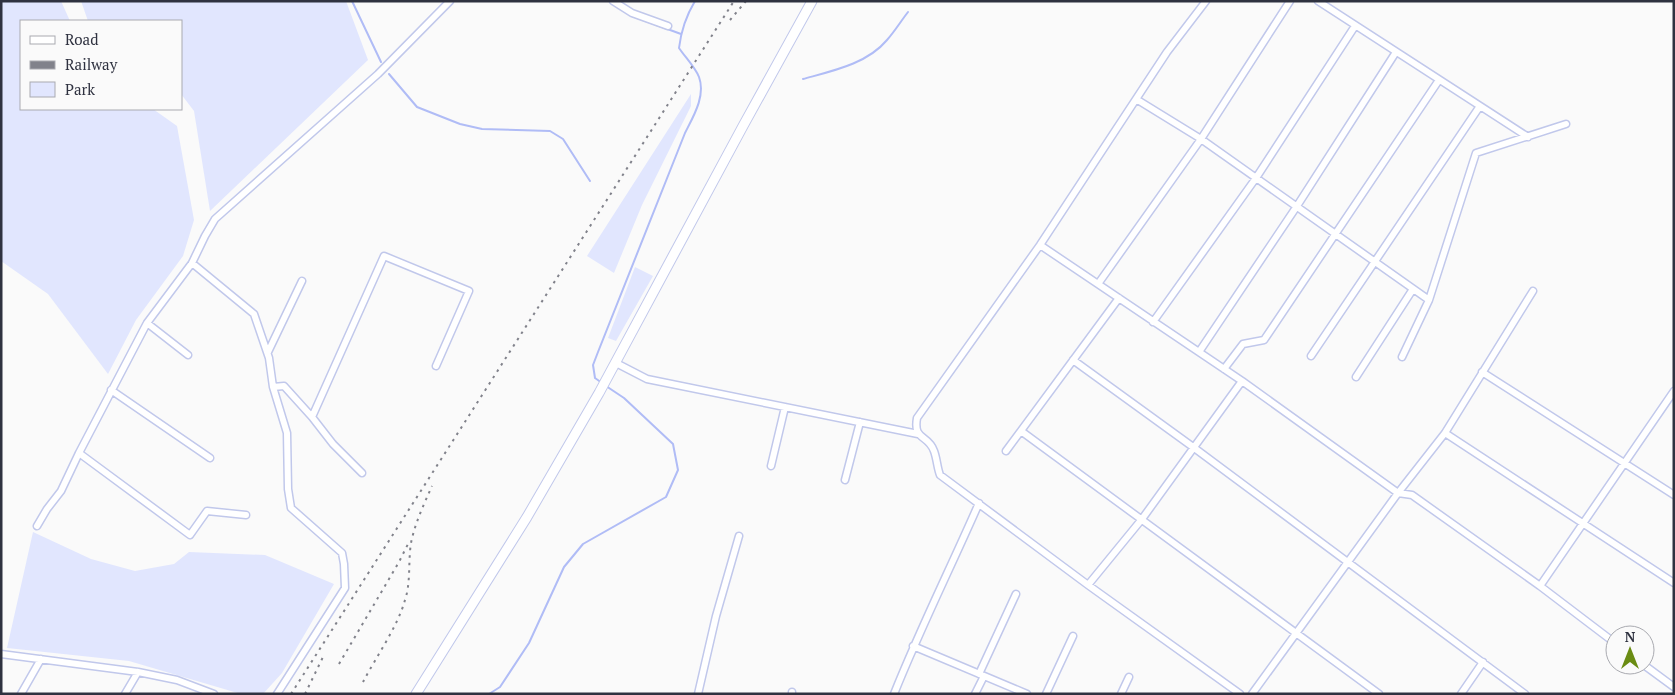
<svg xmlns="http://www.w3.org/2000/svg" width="1675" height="695" font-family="'PT Serif',serif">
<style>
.green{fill:#e1e6fe}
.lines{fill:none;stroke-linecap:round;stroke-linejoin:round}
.stream{stroke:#b0bcf6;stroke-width:2}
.street-casing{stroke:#c1c8eb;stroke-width:9}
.secondary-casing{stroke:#c1c8eb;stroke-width:11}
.street{stroke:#fff;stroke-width:6}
.secondary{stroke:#fff;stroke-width:9}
.rail{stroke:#81828b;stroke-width:2;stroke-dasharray:2.5 5;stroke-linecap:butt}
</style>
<rect width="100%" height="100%" fill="#fafafa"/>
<path class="green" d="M 1,1 L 61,1 L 70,21 L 21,21 L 21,109 L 153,109 L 177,126 L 194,220 L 183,256 L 136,320 L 108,374 L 48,294 L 1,261 Z
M 81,1 L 346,1 L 368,60 L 210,211 L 194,111 L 181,94 L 181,21 L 88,21 Z
M 691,94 L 691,106 L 642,205 L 614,273 L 587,256 Z
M 635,267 L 653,276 L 616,341 L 608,338 Z
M 33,532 L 91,559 L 135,571 L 174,564 L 189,552 L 265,555 L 334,584 L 282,673 L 263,694 L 241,694 L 129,661 L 7,648 Z"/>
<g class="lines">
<path class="stream" d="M 352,1 L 381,62
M 632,16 L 681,34
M 389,74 L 417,107 L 460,124 L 482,129 L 550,131 L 563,139 L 590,181
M 803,79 C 832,71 867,64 887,40 C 895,31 901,21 908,12
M 602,383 L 595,378 L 593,365 L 598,352 L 685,133 C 693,117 706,96 699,77 C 695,67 685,57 679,48 C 681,31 686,16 695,1
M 489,694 L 500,687 L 529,643 L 564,567 L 583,544 L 666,497 L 678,470 L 673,444 L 624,398 L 606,386"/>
<defs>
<path id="street" d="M 613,1 L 632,13 L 668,26
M 1206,1 L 1167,52 L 1040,245 L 917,418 C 913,441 928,434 934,451 C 937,459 937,467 940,475 L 1088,585 L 1240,694
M 1318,1 L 1528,137
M 1136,99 L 1201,139 L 1429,300
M 1040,245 L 1242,381 L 1398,493 L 1412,495 L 1540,586 L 1615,643
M 192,263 L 254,314 L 269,358 L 273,387 L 287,433 L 288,489 L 291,508 L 342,553 L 344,564 L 345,588 L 277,694
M 1098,284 L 1201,139 L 1290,1
M 1153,322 L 1256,178 L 1355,26
M 147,323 L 188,355
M 268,352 L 302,281
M 1199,352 L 1297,206 L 1396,52
M 1311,356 L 1480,106
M 1402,357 L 1429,300 L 1476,153 L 1566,124
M 1073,360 L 1193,447 L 1525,694
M 616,363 L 647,379 L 918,434
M 1224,369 L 1243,344 L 1264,340 L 1439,80
M 1482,372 L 1674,495
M 1356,377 L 1413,289
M 273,387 L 284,386 L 312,417 L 333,444 L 362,473
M 111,390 L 210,458
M 312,417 L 384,256 L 469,291 L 436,366
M 1021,431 L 1379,694
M 1445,433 L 1674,583
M 1006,451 L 1119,298
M 79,453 L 190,535 L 207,511 L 246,515
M 771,466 L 785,407
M 845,480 L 860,422
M 37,526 L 47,509 L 61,491 L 79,453 L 147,323 L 192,263 L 205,236 L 215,219 L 378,74 L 450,1
M 1088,585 L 1142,519 L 1242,381
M 1540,586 L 1674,391
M 913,646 L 1027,694
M 1,654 L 138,672 L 177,680 L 214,694
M 1644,665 L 1674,687
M 979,674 L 1016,594
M 21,694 L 41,659
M 125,694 L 138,672
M 698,694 L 716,616 L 739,536
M 792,694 L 792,692
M 894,694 C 920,629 951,567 979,503
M 975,694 L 984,676
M 1046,694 L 1073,636
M 1121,694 L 1129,677
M 1252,694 L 1398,493 L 1445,433 L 1533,291
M 1461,694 L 1483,662"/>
<path id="secondary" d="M 416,694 L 527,517 L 599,393 L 743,126 L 812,1"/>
</defs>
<use href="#street" class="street-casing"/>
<use href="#secondary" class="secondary-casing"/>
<use href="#street" class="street"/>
<use href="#secondary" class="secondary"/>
<path class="rail" d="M 730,20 L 746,1
M 339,664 L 399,562 L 408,544
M 363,682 C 376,657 398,626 405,600 C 411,582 408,562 411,543 C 415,523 424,504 432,486
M 291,694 L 734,1
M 305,694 L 323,657"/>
</g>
<rect width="1675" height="695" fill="none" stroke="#2f3240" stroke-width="5"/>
<rect x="20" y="20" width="162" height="90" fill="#fafafa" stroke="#a9aab0"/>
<rect x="30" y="36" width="25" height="8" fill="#ffffff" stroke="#a9aab0"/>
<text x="65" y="45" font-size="15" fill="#2f3240">Road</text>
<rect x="30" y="61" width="25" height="8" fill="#81828b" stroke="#a9aab0"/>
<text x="65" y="70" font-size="15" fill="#2f3240">Railway</text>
<rect x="30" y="82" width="25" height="15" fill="#e1e6fe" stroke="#a9aab0"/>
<text x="65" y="95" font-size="15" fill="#2f3240">Park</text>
<g transform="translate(1630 650)"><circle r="24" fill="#fafafa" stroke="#a9aab0"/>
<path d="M0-4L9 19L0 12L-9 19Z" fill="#6a8c13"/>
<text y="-8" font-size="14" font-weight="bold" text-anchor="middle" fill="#2f3240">N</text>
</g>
</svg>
